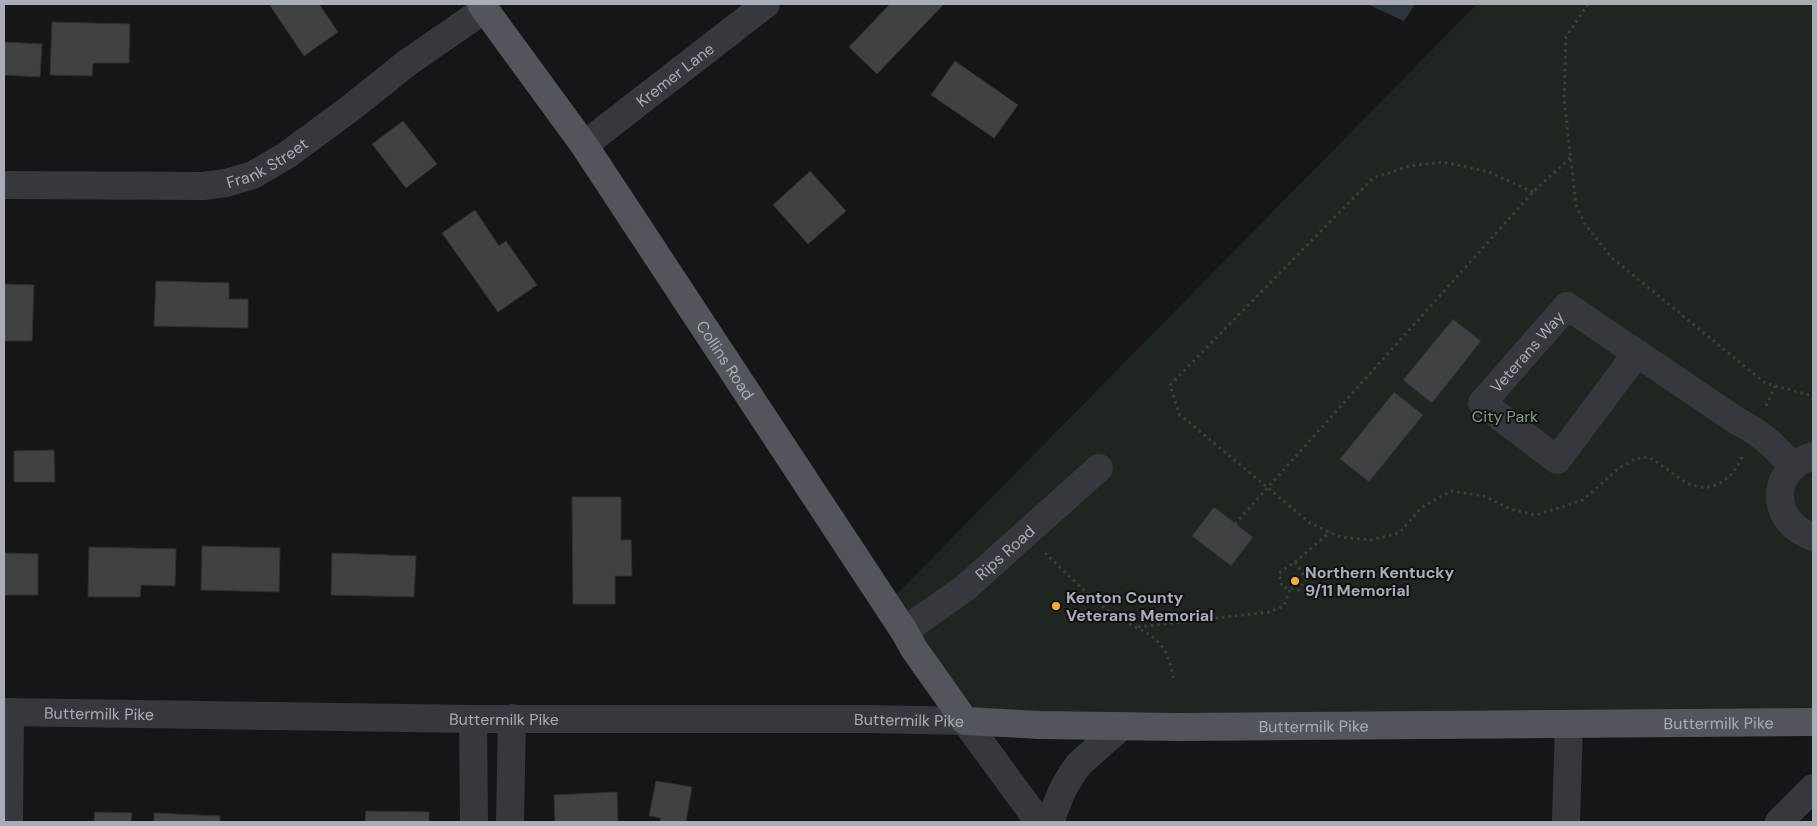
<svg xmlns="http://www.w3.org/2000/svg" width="1817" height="826" font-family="'DM Sans',sans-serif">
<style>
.green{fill:#1e261f}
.water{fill:#2c353c}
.building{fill:#404145;stroke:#303034}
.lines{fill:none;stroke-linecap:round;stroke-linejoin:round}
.path{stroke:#3d3f44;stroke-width:3;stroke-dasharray:2.5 4;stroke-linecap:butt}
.minor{stroke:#37383d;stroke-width:28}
.major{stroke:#53555c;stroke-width:28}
.poi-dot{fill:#f2b134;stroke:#111113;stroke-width:2}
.labels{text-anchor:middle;stroke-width:4;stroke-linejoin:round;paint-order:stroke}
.street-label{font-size:16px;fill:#a8adb8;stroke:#111113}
.park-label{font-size:16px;fill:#7fa381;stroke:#111113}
.poi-label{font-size:16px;font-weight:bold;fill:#a8adb8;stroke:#111113;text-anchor:start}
</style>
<rect width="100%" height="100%" fill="#161618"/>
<path class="green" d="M 1477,4 L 1813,4 L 1813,722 L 965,721 L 886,605 Z"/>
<path class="water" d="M 1367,4 L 1415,4 L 1404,21 Z"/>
<path class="building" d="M 269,4 L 319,4 L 338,32 L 304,56 Z
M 890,4 L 944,4 L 877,74 L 849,47 Z
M 52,22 L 130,24 L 129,63 L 93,63 L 92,76 L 50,75 Z
M 4,42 L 42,44 L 40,77 L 4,75 Z
M 955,61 L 1018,105 L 994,138 L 931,95 Z
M 403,121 L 437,164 L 406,188 L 372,144 Z
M 810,171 L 846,211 L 808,244 L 773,205 Z
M 475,210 L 499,246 L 506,241 L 537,285 L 498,312 L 442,233 Z
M 156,281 L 229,283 L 229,299 L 248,299 L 248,328 L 154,326 Z
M 4,284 L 34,285 L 32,341 L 4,341 Z
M 1453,319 L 1481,341 L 1432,403 L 1403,380 Z
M 1394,392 L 1423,415 L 1369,482 L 1340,459 Z
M 54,450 L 55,482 L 14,482 L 14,451 Z
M 572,497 L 621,497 L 621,540 L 631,540 L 632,576 L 615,576 L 615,604 L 573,604 Z
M 1214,507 L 1253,537 L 1231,566 L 1192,536 Z
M 202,546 L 280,548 L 279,592 L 201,590 Z
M 89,547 L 176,549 L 175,586 L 141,585 L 140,597 L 88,597 Z
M 4,553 L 38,554 L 38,595 L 4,595 Z
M 332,553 L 416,556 L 414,597 L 331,595 Z
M 656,781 L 692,787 L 686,821 L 692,822 L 660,822 L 661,818 L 649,816 Z
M 617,792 L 618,822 L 555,822 L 554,795 Z
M 366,811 L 429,812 L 429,822 L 365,822 Z
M 95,812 L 132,813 L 131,822 L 94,822 Z
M 154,813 L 220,816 L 220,822 L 154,822 Z"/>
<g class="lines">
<path class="path" d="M 1588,4 L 1566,37 L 1564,99 L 1576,205 L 1585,224 L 1611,257 L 1765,383 L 1813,396
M 1533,192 L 1489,172 L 1443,162 L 1410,166 L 1373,178 L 1170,385 L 1179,414 L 1310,523 L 1340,537 L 1371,540 L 1399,533 L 1422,507 L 1451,491 L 1484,496 L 1510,509 L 1536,515 L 1583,500 L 1619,468 L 1635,459 L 1648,457 C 1672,469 1692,498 1720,483 C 1731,477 1737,468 1742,457
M 1766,406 L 1775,386
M 1235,524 L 1533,192 L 1571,157
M 1045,553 C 1069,575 1092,601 1120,619 C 1133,627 1148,631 1159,643 C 1168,652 1171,665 1173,678
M 1295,562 L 1306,578 L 1299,590 L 1282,587 L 1279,573 Z
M 1295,562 L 1330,532
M 1138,627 L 1269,612 L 1284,606 L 1290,589"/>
<g class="minor">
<path id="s1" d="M 584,145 L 766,4"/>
<path id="s2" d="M 4,185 L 203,186 L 226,183 L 253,175 L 287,155 L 352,107 L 407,63 L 485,9"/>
<path id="s3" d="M 1637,353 L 1557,460 L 1482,403 L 1567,306 L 1737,421 C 1761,433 1775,446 1793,467"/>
<path d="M 1813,456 C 1768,469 1770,523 1813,537"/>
<path id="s4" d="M 904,631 L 965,588 L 1099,468"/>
<path id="s5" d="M 4,712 L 473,719 L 870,719 L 965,721 L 1039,822"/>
<path d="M 473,719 L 474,822"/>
<path d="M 9,822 L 10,712"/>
<path d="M 510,822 L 512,718"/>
<path d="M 1050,822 C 1059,798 1063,785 1079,764 L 1122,726"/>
<path d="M 1566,822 L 1569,724"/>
<path d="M 1779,822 L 1813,788"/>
</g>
<path class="major" id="s6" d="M 481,4 L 584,145 L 904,631 L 914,649 L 965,721 L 1040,725 L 1180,727 L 1813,722"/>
</g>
<g class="poi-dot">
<circle cx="1295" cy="581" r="5"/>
<circle cx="1056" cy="606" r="5"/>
</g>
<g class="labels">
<g class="street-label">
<text dy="6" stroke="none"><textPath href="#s1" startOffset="115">Kremer Lane</textPath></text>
<text dy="6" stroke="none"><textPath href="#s2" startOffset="268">Frank Street</textPath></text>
<text dy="6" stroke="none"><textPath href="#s3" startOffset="296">Veterans Way</textPath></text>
<text dy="6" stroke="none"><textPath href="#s6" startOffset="432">Collins Road</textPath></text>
<text dy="6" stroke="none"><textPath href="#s4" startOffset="128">Rips Road</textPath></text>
<text dy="6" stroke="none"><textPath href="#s5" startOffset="95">Buttermilk Pike</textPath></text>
<text dy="6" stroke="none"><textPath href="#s5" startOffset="500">Buttermilk Pike</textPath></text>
<text dy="6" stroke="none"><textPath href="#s5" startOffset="905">Buttermilk Pike</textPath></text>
<text dy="6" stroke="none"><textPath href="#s6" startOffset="1619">Buttermilk Pike</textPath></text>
<text dy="6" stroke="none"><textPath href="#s6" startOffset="1214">Buttermilk Pike</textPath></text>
</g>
<g class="park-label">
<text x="1505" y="422">City Park</text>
</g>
<g class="poi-label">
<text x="1305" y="578">Northern Kentucky<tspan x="1305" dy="18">9/11 Memorial</tspan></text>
<text x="1066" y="603">Kenton County<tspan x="1066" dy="18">Veterans Memorial</tspan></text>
</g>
</g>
<rect width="1817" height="826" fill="none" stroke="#a8adb8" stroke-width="10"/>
</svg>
